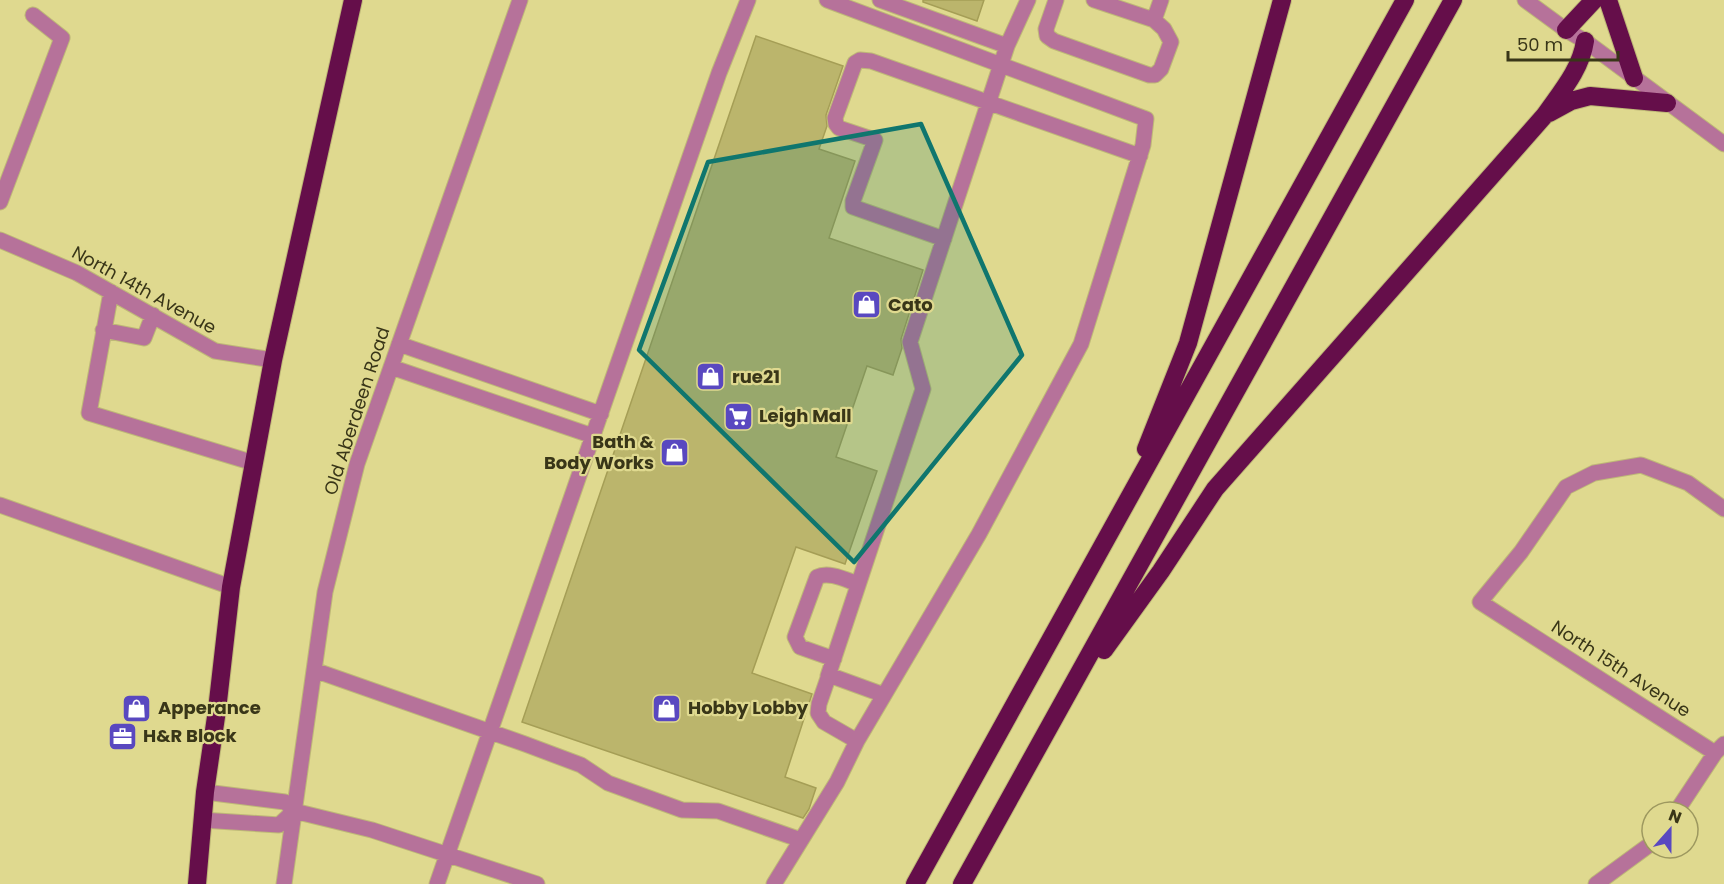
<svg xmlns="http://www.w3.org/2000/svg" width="1724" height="884" font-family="Poppins,sans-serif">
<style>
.building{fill:#bbb56c;stroke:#a59e56;stroke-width:1.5}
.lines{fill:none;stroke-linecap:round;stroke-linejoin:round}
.minor-casing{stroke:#beb877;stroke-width:17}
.highway-casing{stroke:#beb877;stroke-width:20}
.minor{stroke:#b6729a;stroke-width:15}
.highway{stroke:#650e4a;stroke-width:18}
.marked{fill:#0f766e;fill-opacity:0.2;stroke:#0f766e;stroke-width:4.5;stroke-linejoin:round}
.labels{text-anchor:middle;stroke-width:4.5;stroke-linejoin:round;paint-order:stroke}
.street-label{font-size:18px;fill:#393618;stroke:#dfd98f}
.poi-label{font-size:18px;font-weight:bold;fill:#393618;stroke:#dfd98f;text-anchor:start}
</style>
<rect width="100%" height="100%" fill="#dfd98f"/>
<path class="building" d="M 923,0 L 984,0 L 977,21 L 923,2 Z
M 756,36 L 843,66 L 826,115 L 827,126 L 819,149 L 855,161 L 829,238 L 923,270 L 901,339 L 902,348 L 893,375 L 867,366 L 836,457 L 877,471 L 845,564 L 796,547 L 752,673 L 812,694 L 785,777 L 816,788 L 809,809 L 803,818 L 522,722 Z"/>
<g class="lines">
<defs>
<path id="minor" d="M 827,0 L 1146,119 L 1143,145 L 1081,344 L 979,534 L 857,741
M 880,0 L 1007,46 L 1028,0
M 1056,0 L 1046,29 L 1047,36 L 1054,41 L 1149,75 L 1155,75 L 1161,69 L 1171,42 L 1164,29 L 1154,20 L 1094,0
M 1525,0 L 1566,30 L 1585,41 L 1724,144
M 1154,20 L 1161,0
M 0,202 L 62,38 L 33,15
M 944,239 L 853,207 L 853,201 L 875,140 L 839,128 L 836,124 L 835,118 L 855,63 L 860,60 L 871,61 L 1140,156
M 0,240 L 77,273 L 215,351 L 273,360
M 111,292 L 89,413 L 254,463
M 103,330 L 144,338 L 153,315
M 399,344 L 601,414
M 391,367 L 593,436
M 0,505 L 231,587
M 834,659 L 800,647 L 795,637 L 817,577 C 829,571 846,580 858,584
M 314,670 L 525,744 L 581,765 L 608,783 L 682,810 L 718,811 L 801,840
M 828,676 L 923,389 L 910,342 L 1007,46
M 1715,753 L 1480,602 L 1521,552 L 1566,487 L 1594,473 L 1641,465 L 1688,483 L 1724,509
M 205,792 L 285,802 L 294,811 L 372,830 L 537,884
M 1676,812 L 1715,753 L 1724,744
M 202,820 L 279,825 L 294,811
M 284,884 L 325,592 L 357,464 L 520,0
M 437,884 L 719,73 L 748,0
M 774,884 L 837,782 L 857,741 L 824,722 L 818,713 L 819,704 L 829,675 L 884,695
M 1596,884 L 1652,843"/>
<path id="highway" d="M 1608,0 L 1634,78
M 1566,30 L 1594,0
M 1549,113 L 1571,101 L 1590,96 L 1667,103
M 1146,449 L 1188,343 L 1282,0
M 1104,650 L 1161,571 L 1215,489 L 1545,115 C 1561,92 1581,69 1585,41
M 197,884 L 205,792 L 217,710 L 231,587 L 273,360 L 353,0
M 915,884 L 1405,0
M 962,884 L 1453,0"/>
</defs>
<use href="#minor" class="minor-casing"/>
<use href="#highway" class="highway-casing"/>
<use href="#minor" class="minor"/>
<use href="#highway" class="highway"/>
</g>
<path class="marked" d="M 921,124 L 1022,355 L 854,562 L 639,350 L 708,162 Z"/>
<defs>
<symbol id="shop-square" viewBox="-11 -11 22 22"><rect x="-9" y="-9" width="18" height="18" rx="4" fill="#5948c0" stroke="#dfd98f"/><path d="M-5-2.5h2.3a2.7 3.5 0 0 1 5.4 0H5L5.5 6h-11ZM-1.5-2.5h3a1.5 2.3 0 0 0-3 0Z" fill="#fff"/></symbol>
<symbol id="supermarket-square" viewBox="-11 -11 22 22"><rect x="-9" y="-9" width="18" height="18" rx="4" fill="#5948c0" stroke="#dfd98f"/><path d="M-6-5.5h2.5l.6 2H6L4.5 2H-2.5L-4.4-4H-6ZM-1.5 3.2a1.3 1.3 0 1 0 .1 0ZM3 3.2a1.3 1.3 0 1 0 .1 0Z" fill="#fff"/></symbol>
<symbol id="office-square" viewBox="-11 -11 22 22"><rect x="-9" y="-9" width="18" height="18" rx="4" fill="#5948c0" stroke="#dfd98f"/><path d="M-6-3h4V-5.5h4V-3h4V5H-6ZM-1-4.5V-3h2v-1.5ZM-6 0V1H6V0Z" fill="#fff"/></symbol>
</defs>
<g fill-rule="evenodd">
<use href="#shop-square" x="850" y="288" width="33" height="33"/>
<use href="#shop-square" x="694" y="360" width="33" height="33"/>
<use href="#supermarket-square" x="722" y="400" width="33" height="33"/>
<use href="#shop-square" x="658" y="436" width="33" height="33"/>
<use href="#shop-square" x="120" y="692" width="33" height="33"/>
<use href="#shop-square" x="650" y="692" width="33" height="33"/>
<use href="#office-square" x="106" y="720" width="33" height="33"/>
</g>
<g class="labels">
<g class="street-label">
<text transform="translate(144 290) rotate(29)" y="6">North 14th Avenue</text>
<text transform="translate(357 411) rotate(-72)" y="6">Old Aberdeen Road</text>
<text transform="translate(1621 669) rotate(33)" y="6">North 15th Avenue</text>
</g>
<g class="poi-label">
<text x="888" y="311">Cato</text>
<text x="732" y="383">rue21</text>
<text x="759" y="422">Leigh Mall</text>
<text x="654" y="448" text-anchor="end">Bath &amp;<tspan x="654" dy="21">Body Works</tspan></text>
<text x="158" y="714">Apperance</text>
<text x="688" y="714">Hobby Lobby</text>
<text x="143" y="742">H&amp;R Block</text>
</g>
</g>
<g transform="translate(1670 830) rotate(21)"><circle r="28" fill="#dfd98f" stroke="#9d985f" stroke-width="1.5"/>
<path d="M0-4.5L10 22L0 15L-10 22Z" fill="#5948c0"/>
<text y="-9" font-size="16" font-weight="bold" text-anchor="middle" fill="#393618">N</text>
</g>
<path d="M1508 51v9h110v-9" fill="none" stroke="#393618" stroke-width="3"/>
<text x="1517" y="51" font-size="18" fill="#393618" stroke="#dfd98f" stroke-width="4.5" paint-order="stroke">50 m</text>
</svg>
